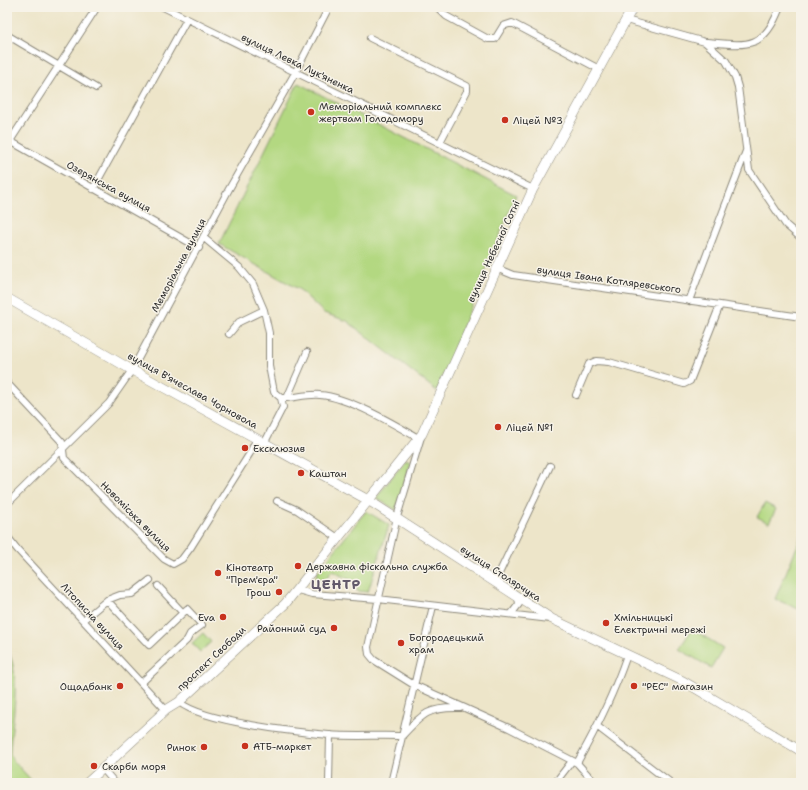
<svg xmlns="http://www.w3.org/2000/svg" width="808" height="790" font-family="'Shantell Sans',sans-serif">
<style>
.green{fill:#b3d881;stroke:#6f8256}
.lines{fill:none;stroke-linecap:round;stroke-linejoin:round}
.street-casing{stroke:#8c887a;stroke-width:8}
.secondary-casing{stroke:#8c887a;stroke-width:10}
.street{stroke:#fff;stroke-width:6}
.secondary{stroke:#fff;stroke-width:9}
.poi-dot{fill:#c8321e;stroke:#f7f3e8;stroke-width:1.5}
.labels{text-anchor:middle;stroke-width:3;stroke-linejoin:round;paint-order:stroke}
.street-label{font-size:10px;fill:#2b2b2b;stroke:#f7f3e8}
.poi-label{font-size:10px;fill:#2b2b2b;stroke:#f7f3e8;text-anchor:start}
.district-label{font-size:14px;font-weight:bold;letter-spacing:1px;fill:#62596a;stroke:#f7f3e8}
</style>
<rect width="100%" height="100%" fill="#f7f3e8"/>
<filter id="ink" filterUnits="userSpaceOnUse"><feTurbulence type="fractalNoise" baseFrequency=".025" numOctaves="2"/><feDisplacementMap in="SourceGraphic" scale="8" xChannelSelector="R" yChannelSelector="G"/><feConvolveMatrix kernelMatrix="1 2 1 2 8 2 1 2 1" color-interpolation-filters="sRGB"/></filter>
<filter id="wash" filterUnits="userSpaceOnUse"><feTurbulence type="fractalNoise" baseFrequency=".012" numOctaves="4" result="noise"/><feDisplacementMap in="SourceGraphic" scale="16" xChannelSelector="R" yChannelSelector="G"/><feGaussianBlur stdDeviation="0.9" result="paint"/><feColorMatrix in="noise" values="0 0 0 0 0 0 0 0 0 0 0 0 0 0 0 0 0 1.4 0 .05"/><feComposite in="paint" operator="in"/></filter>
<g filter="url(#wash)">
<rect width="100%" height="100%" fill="#ede5c9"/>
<path class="green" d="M 298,83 L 516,195 L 437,391 L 347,321 L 324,313 L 300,290 L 219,244 Z
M 406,459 L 411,462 L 396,510 L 376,498 Z
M 765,503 L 776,509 L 769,523 L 757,517 Z
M 366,511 L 389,525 L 368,592 L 357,591 L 356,583 L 332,571 L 326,579 L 319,581 L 316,579 L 317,573 Z
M 801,537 L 801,610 L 775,599 Z
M 692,629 L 723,648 L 711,668 L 679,649 Z
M 203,633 L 211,642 L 200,652 L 192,643 Z
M 7,648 C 23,680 11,720 10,753 L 12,759 L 32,781 L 31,783 L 7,783 Z"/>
</g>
<g filter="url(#ink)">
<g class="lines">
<defs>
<path id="street" d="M 163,7 L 533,189
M 437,7 L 446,16 L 488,39 L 495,39 L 503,26 L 512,23 L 599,69
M 626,20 L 705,42 L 726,61 L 735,77 L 738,87 L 749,170 L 786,225 L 801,238
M 7,35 L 96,88
M 370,38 L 467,86 L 467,91 L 440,142
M 707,42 C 747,46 764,50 780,7
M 8,140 L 10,141 L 97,7
M 10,141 L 199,248
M 93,189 L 187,19
M 204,238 L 239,267 L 253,284 L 264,310 L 239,322 L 229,334
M 496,268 L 513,275 L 720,305 L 690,381 L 684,384 L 609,362 L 596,361 L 589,364 L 576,395
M 689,301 L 746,151
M 720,305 L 801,317
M 264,310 L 269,333 L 269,366 L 274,392 L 281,398 L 287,398 L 307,352
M 7,383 L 62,442 L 64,458 L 164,559 L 173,564 L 182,559 L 191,547 L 250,453 L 257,438
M 287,398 C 297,397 310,394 320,395 C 348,397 394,424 418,438
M 421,437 L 397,517 L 368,647 L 369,654 L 374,660 L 414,685 L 509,728 L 577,763 L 595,783
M 265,442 L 283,407 L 281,398
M 277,501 L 297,510 L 338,538
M 7,504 L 109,403 L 132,370 L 229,189 L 295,73 L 329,7
M 7,536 L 17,549 L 166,710
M 495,582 L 550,466
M 158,586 L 183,613
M 298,590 L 312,594 L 378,599 L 550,619
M 107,600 L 149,645 L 187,609 L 202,625 L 190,634 L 187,640 L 141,683
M 512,613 L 519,604 L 518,597
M 83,620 L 107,600 L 120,595 L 132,594 L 150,580
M 179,702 C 203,722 296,732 329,735 C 353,737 378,735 402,736 C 423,713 429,707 460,708
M 598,727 L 671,783
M 577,763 C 597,728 614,693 627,655
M 103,769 L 115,783
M 329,783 L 330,735
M 391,783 L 433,606
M 555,783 L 572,761"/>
<path id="secondary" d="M 7,298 L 132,370 L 368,500 L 552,619 L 683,681 L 801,751
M 87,783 L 166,710 L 179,702 L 285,604 L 422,434 L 533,189 L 633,7"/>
</defs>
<use href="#street" class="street-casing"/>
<use href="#secondary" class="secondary-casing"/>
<use href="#street" class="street"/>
<use href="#secondary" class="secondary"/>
</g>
</g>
<g class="poi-dot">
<circle cx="311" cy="112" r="4"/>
<circle cx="505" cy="120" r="4"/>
<circle cx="498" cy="427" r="4"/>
<circle cx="245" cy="448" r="4"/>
<circle cx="301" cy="473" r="4"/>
<circle cx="298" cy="566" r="4"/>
<circle cx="218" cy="573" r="4"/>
<circle cx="279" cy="592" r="4"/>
<circle cx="223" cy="617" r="4"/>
<circle cx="606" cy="623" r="4"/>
<circle cx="334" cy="628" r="4"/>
<circle cx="401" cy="643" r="4"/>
<circle cx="120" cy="686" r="4"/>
<circle cx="634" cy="686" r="4"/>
<circle cx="245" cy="746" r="4"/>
<circle cx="204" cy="747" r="4"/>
<circle cx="94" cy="766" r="4"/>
</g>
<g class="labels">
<g class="street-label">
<text transform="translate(298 63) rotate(26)" y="4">вулиця Левка Лук'яненка</text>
<text transform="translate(109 186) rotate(29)" y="4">Озерянська вулиця</text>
<text transform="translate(493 251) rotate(-65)" y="4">вулиця Небесної Сотні</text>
<text transform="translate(178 265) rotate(-62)" y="4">Меморіальна вулиця</text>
<text transform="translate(609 279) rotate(8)" y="4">вулиця Івана Котляревського</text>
<text transform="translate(193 390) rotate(29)" y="4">вулиця В'ячеслава Чорновола</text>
<text transform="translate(136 516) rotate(45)" y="4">Новоміська вулиця</text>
<text transform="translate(501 573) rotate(33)" y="4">вулиця Столярчука</text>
<text transform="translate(93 616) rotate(47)" y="4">Літописна вулиця</text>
<text transform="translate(211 658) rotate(-43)" y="4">проспект Свободи</text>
</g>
<g class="poi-label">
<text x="319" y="110">Меморіальний комплекс<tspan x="319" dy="12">жертвам Голодомору</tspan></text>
<text x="513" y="124">Ліцей №3</text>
<text x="506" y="431">Ліцей №1</text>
<text x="253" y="452">Ексклюзив</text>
<text x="309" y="477">Каштан</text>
<text x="306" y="570">Державна фіскальна служба</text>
<text x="226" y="571">Кінотеатр<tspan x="226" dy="12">"Прем'єра"</tspan></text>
<text x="271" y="596" text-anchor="end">Грош</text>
<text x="215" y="621" text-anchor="end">Eva</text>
<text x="614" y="621">Хмільницькі<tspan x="614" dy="12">Електричні мережі</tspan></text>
<text x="326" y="632" text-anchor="end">Районний суд</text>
<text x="409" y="641">Богородецький<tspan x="409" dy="12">храм</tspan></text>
<text x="112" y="690" text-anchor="end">Ощадбанк</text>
<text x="642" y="690">"РЕС" магазин</text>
<text x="253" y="750">АТБ-маркет</text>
<text x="196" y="751" text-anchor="end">Ринок</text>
<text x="102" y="770">Скарби моря</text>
</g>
<g class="district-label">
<text x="336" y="589">ЦЕНТР</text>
</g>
</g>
<rect width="808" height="790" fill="none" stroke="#f7f3e8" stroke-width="24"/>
</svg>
